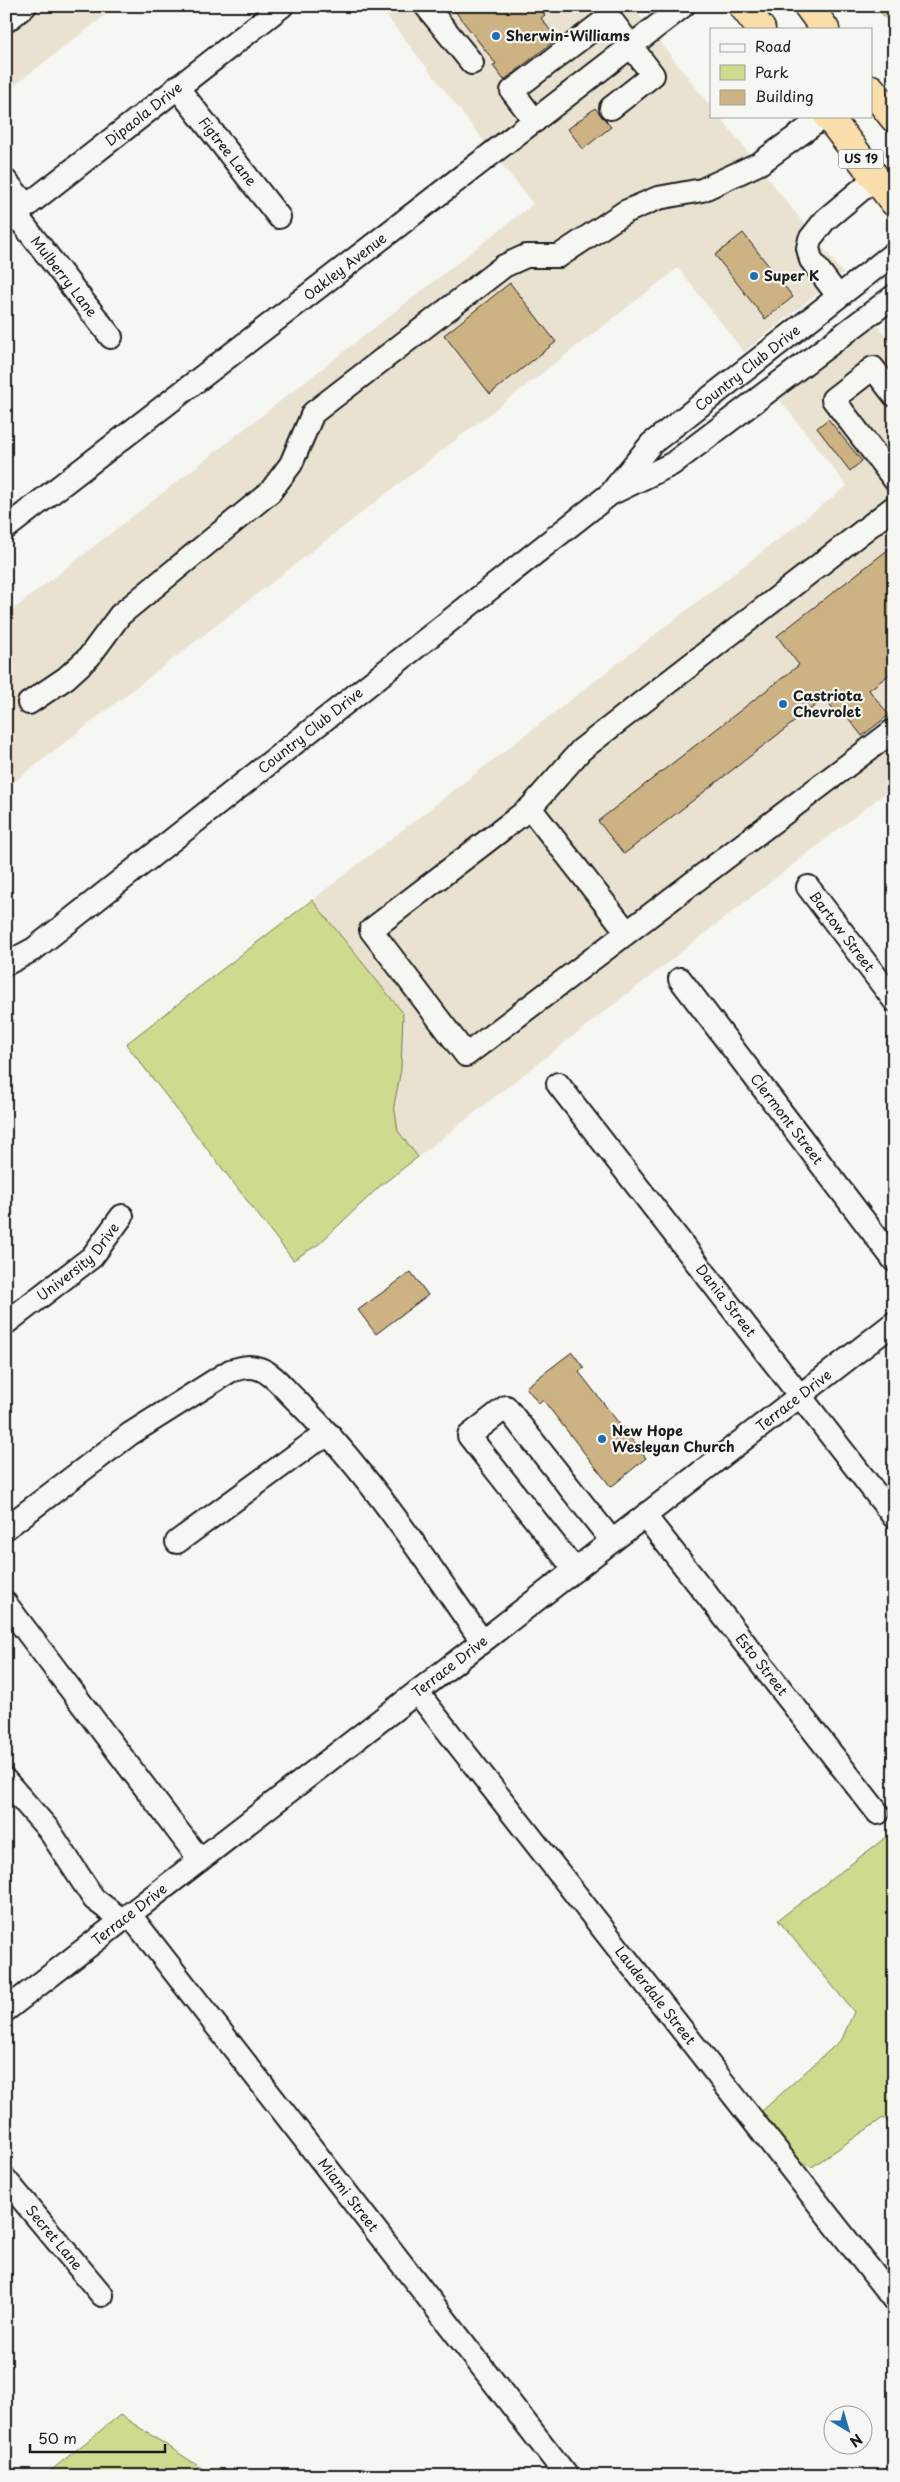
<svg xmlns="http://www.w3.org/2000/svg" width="900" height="2482" font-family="'Playpen Sans',sans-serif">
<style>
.built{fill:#eae2d1}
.green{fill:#ceda8d;stroke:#757b54}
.building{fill:#cdb383;stroke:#1c1c1c}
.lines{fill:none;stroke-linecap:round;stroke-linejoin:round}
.minor-casing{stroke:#1c1c1c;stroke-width:26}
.highway-casing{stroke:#1c1c1c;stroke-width:31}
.minor{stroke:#f6f6f2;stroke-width:22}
.highway{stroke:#f9ddab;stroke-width:28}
.poi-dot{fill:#1f6fb2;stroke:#f6f6f2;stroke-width:2}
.labels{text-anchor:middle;stroke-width:4.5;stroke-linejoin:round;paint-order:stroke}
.shield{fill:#f6f6f2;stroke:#5d5d5c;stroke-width:1}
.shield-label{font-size:12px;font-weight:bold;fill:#1c1c1c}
.poi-label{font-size:14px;font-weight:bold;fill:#1c1c1c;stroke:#f6f6f2;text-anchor:start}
.street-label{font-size:14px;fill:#1c1c1c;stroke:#f6f6f2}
</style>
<rect width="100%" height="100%" fill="#f6f6f2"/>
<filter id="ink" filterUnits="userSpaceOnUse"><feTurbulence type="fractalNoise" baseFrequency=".02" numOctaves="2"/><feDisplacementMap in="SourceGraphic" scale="10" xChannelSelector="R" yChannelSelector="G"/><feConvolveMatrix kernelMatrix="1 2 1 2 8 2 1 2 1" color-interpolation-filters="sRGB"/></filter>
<g filter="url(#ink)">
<path class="built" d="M 6,6 L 117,6 L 6,92 Z
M 379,6 L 632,6 L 711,107 L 711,116 L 719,116 L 843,273 L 744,352 L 678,268 L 6,788 L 6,615 L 533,204 Z
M 876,323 L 894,346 L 894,786 L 418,1157 L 398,1131 L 394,1105 L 401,1070 L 312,900 L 847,486 L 779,399 Z"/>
<path class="green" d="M 876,6 L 894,6 L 894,29 Z
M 312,900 L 403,1013 L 401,1070 L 394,1105 L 398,1131 L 418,1157 L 380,1186 L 319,1244 L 293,1260 L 126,1044 Z
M 894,1831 L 894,2125 L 883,2118 L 812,2167 L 799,2162 L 762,2111 L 842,2039 L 854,2012 L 778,1920 Z
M 120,2415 L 214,2476 L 44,2476 Z"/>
<path class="building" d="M 451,6 L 538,6 L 545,15 L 541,18 L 557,39 L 504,80 L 493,66 L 496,64 Z
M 595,108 L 611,127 L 583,149 L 568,129 Z
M 743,233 L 793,297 L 765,319 L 715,255 Z
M 510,283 L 556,342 L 490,394 L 444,335 Z
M 828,419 L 862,461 L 850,471 L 817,428 Z
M 894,545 L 894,671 L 869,690 L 889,715 L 862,736 L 842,710 L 837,714 L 825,698 L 624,854 L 598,821 L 799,665 L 777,636 Z
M 411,1272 L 428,1295 L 376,1334 L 358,1310 Z
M 572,1352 L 584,1368 L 579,1372 L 646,1458 L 611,1487 L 543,1400 L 539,1404 L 526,1387 Z"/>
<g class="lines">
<defs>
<g id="minor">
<path d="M 426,6 L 472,63"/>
<path d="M 6,21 L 25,6"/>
<path id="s1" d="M 177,87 L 279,217"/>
<path d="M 535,121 L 512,91 L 609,17 L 653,75 L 611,108"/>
<path d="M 6,181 L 27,206"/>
<path id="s2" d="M 16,215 L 111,337"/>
<path id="s3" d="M 6,222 L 282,6"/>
<path d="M 838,296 L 811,260 L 808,248 L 810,239 L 825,220 L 875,178"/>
<path d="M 894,395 L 873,368 L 833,399 L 894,479"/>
<path id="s4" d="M 614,489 L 651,444 L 894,253"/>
<path d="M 894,507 L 581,750 L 530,808 L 371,930 L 466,1055 L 894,730"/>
<path id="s5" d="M 6,528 L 683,6"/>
<path d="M 29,703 L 66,678 L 89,657 L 120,615 L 270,492 L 291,464 L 313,413 L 504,266 L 526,256 L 559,256 L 625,212 L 658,198 L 702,190 L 760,163 L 825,116"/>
<path d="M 530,808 L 627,932"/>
<path id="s6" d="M 808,887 L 894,1000"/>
<path id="s7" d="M 6,964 L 34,949 L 610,494 L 672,464 L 894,296"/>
<path id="s8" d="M 680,979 L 894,1260"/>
<path id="s9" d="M 558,1084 L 894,1517"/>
<path id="s10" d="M 6,1323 L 92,1257 L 122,1216"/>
<path id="s11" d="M 645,1516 L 878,1813"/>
<path d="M 6,1528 L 130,1434 L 230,1371 C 240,1368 249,1365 260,1369 C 274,1374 286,1391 297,1401 C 369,1473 424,1558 482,1641"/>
<path d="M 177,1542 L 311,1444 L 330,1435"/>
<path d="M 575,1570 L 469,1436 L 506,1407 L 612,1541"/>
<path d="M 6,1604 L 200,1860"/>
<path id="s12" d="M 417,1692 L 894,2300"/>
<path d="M 6,1781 L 49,1830 L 94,1899 L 122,1920"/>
<path id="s13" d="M 130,1915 L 567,2476"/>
<path id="s14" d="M 6,2010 L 894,1323"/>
<path id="s15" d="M 6,2180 L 102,2295"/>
</g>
<path id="highway" d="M 743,6 L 761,29
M 808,6 L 825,29
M 871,89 L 894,118
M 828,116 L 894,202"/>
</defs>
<use href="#minor" class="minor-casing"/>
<use href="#highway" class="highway-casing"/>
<use href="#minor" class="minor"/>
<use href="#highway" class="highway"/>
</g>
</g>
<g class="poi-dot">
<circle cx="496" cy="36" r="5"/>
<circle cx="754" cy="276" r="5"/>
<circle cx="783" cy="704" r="5"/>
<circle cx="602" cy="1439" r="5"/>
</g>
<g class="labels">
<rect class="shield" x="838.5" y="149.5" width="45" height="19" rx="4"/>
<g class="shield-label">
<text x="861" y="163">US 19</text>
</g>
<g class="poi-label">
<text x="506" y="41">Sherwin-Williams</text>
<text x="764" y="281">Super K</text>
<text x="793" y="701">Castriota<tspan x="793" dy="16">Chevrolet</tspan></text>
<text x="612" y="1436">New Hope<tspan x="612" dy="16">Wesleyan Church</tspan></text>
</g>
<g class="street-label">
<text dy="5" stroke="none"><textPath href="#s3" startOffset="175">Dipaola Drive</textPath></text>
<text dy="5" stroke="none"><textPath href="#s1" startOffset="82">Figtree Lane</textPath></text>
<text dy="5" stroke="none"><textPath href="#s5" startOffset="428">Oakley Avenue</textPath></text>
<text dy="5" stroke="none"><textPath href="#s2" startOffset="78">Mulberry Lane</textPath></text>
<text dy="5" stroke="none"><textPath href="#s4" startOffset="181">Country Club Drive</textPath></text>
<text dy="5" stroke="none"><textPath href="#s7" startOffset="384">Country Club Drive</textPath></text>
<text dy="5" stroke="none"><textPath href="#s6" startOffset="56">Bartow Street</textPath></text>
<text dy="5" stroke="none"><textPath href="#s8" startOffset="176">Clermont Street</textPath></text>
<text dy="5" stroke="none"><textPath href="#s10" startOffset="95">University Drive</textPath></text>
<text dy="5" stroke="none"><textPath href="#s9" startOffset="274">Dania Street</textPath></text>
<text dy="5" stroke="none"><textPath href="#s14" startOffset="996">Terrace Drive</textPath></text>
<text dy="5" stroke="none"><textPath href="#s11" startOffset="189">Esto Street</textPath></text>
<text dy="5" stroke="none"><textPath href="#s14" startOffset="561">Terrace Drive</textPath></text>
<text dy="5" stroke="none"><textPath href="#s14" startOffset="156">Terrace Drive</textPath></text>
<text dy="5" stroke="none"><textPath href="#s12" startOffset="386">Lauderdale Street</textPath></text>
<text dy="5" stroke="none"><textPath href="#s13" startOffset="355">Miami Street</textPath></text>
<text dy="5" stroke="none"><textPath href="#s15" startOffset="75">Secret Lane</textPath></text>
</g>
</g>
<rect width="900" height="2482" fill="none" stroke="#f6f6f2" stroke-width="25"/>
<rect x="12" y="12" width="875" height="2457" fill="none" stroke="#1c1c1c" stroke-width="2" filter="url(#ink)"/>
<rect x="710" y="28" width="162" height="90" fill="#f6f6f2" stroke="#9f9f9c"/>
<rect x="720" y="44" width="25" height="8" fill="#f6f6f2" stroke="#9f9f9c"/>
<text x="755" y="52" font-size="15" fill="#1c1c1c">Road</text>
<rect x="720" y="65" width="25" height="15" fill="#ceda8d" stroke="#9f9f9c"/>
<text x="755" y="78" font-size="15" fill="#1c1c1c">Park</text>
<rect x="720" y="90" width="25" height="15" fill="#cdb383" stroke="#9f9f9c"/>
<text x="755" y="102" font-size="15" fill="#1c1c1c">Building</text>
<g transform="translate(848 2430) rotate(142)"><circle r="24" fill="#f6f6f2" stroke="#9f9f9c"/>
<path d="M0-4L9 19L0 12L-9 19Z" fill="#1f6fb2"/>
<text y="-8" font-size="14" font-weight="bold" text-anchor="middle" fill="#1c1c1c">N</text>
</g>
<path d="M30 2444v8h135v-8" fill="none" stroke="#1c1c1c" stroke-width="2.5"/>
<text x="38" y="2444" font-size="15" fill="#1c1c1c" stroke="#f6f6f2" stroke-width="4" paint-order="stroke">50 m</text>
</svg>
